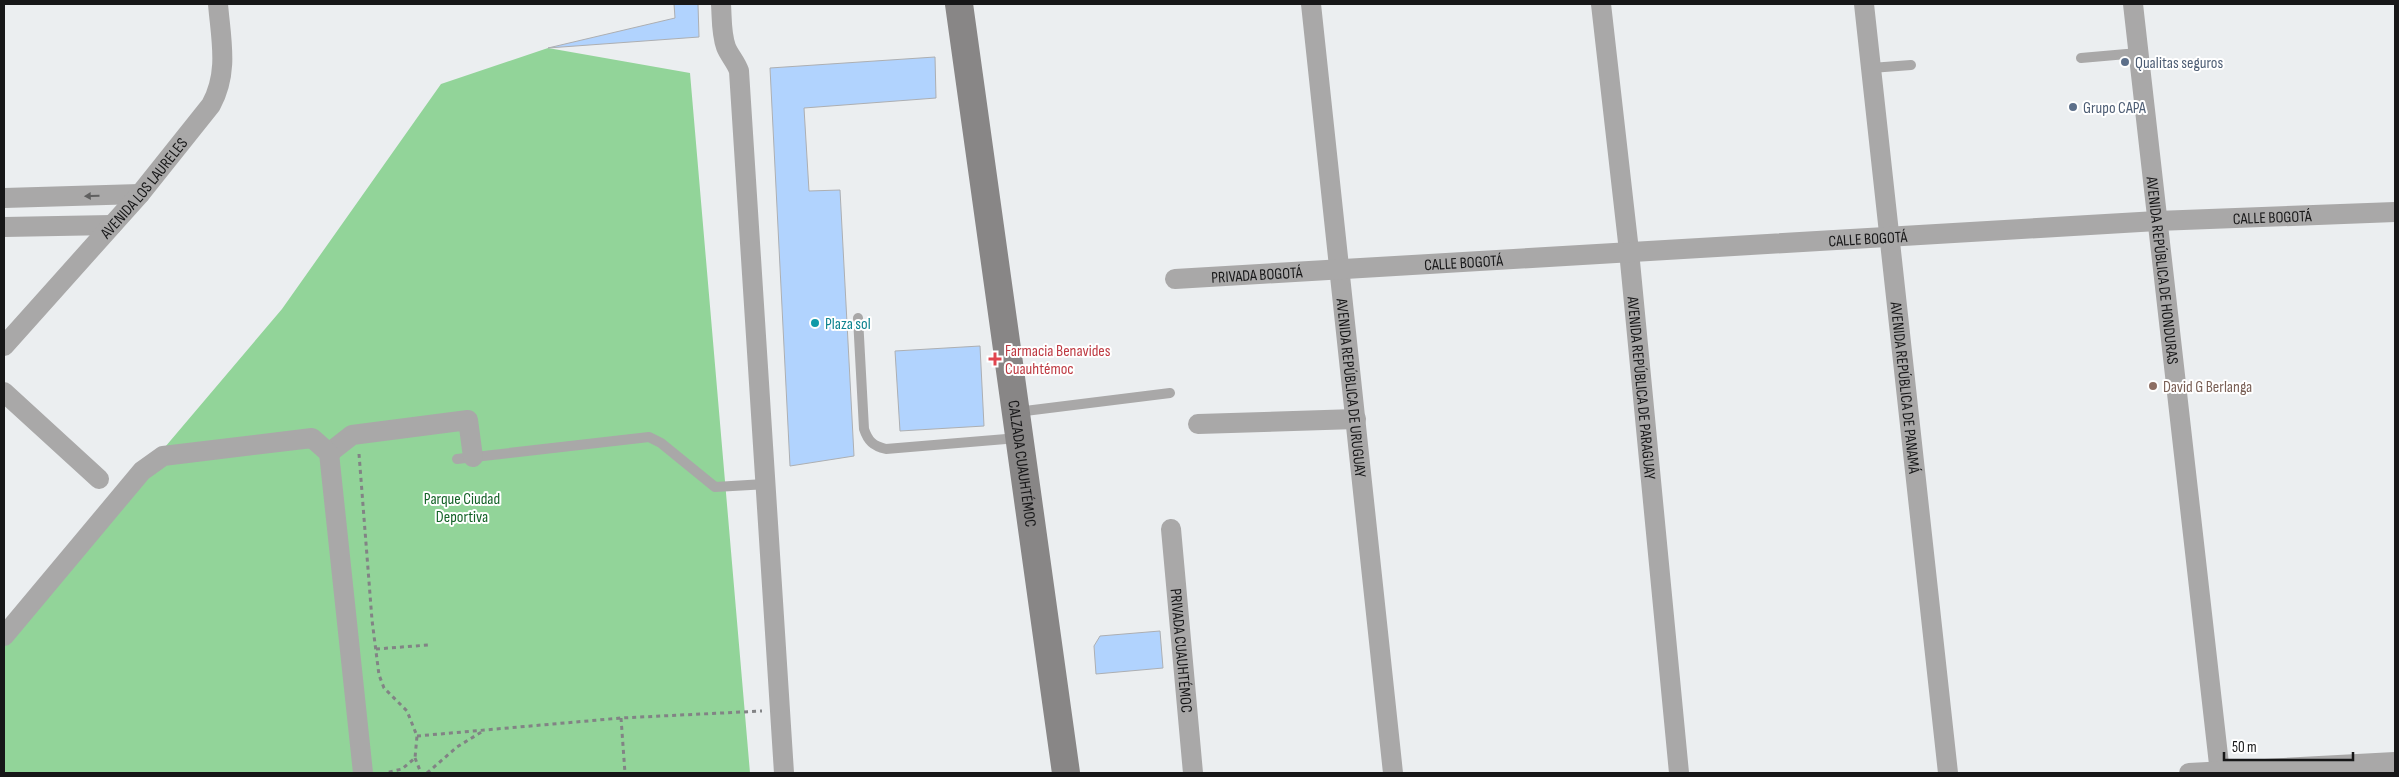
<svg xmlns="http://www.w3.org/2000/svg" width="2399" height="777" font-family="'Sofia Sans Condensed',sans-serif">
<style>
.green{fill:#92d499}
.building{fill:#b1d3fe;stroke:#adafb2}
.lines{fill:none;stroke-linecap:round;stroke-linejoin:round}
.path{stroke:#828385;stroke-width:3;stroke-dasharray:4 4;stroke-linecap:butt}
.lane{stroke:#a9a8a8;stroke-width:10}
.street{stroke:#a9a8a8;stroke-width:20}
.secondary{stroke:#888686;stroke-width:28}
.oneway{fill:#606060}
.service-dot{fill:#5c6f8a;stroke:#fff;stroke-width:2}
.culture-dot{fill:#0f9aa8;stroke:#fff;stroke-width:2}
.health-dot{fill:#e0444e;stroke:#fff;stroke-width:2}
.education-dot{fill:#8d6e63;stroke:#fff;stroke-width:2}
.labels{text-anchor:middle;stroke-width:4;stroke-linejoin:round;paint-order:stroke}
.service-label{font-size:16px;fill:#4e5e75;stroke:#fff;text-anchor:start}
.street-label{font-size:16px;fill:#171718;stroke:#fff}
.culture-label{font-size:16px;fill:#0d838f;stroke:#fff;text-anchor:start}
.health-label{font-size:16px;fill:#be3a42;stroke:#fff;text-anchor:start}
.education-label{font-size:16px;fill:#785e54;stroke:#fff;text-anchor:start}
.park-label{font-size:16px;fill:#136226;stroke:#fff}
</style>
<rect width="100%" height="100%" fill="#ebeef0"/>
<path class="green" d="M 548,48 L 690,73 L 750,773 L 4,773 L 4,637 L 282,309 L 441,84 Z"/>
<path class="building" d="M 674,4 L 698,4 L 699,37 L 548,48 L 675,18 Z
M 935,57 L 936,98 L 804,108 L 809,191 L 840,190 L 854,456 L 790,466 L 770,68 Z
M 980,346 L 984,426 L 900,431 L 895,351 Z
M 1160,631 L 1163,668 L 1096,674 L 1094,646 L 1100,636 Z"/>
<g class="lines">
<path class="path" d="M 359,454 L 372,620 L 379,675 L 384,688 L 407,711 L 417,736 L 415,758 L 402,769 L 385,773
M 376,649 L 428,645
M 621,718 L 625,773
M 417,736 L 621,718 L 762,711
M 415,758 L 421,773
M 427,773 L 457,747 L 483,731"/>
<path class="lane" d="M 2081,58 L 2138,53
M 1871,68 L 1911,65
M 858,318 L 864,429 C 868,441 873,446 886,449 L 1019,438
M 1017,412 L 1170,393
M 457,459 L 649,437 L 661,443 L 715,487 L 766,484"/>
<g class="street">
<path d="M 721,4 C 722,18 721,33 726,47 C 729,55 736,62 739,71 L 784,773"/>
<path id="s1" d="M 1311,4 L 1393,773"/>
<path id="s2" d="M 1601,4 L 1629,251 L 1679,773"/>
<path id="s3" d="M 1864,4 L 1948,773"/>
<path id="s4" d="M 2133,4 L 2220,773"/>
<path d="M 4,198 L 140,194"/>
<path d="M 4,227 L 112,225"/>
<path id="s5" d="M 1175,279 L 2157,221 L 2395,212"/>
<path id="s6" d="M 4,346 L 140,194 L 211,105 C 229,72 221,40 218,4"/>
<path d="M 4,392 L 99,479"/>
<path d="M 1198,424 L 1356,419"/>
<path d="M 329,453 L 352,435 L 468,420 L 473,457"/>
<path id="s7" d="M 1171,529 L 1193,773"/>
<path d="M 4,636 L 142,471 L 163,456 L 312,438 L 329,453 L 363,773"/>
<path d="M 2189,773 L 2395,762"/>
</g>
<path class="secondary" id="s8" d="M 959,4 L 1066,773"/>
</g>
<defs><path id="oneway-solid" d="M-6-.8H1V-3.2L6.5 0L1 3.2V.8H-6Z" transform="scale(1.25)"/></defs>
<use class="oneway" href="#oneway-solid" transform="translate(92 196) rotate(178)"/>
<g class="service-dot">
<circle cx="2125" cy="62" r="5"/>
<circle cx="2073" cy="107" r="5"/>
</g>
<circle class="culture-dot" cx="815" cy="323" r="5"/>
<path class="health-dot" d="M992.5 351.5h5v5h5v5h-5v5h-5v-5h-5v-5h5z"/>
<circle class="education-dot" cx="2153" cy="386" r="5"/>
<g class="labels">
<g class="service-label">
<text x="2135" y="68">Qualitas seguros</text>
<text x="2083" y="113">Grupo CAPA</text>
</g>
<g class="street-label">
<text dy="6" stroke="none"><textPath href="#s6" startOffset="211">AVENIDA LOS LAURELES</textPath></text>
<text dy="6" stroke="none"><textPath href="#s5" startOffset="1099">CALLE BOGOTÁ</textPath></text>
<text dy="6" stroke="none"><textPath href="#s5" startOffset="694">CALLE BOGOTÁ</textPath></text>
<text dy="6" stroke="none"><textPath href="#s5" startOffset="289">CALLE BOGOTÁ</textPath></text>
<text dy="6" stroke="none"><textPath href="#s4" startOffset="268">AVENIDA REPÚBLICA DE HONDURAS</textPath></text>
<text dy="6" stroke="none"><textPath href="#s5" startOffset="82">PRIVADA BOGOTÁ</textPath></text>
<text dy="6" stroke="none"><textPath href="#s1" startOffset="386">AVENIDA REPÚBLICA DE URUGUAY</textPath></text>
<text dy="6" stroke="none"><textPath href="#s2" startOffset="386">AVENIDA REPÚBLICA DE PARAGUAY</textPath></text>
<text dy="6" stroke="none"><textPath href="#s3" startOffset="386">AVENIDA REPÚBLICA DE PANAMÁ</textPath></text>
<text dy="6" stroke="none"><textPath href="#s8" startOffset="464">CALZADA CUAUHTÉMOC</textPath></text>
<text dy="6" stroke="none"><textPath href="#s7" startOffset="122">PRIVADA CUAUHTÉMOC</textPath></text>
</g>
<g class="culture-label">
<text x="825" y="329">Plaza sol</text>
</g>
<g class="health-label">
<text x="1005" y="356">Farmacia Benavides<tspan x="1005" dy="18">Cuauhtémoc</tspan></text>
</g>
<g class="education-label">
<text x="2163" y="392">David G Berlanga</text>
</g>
<g class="park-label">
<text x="462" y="504">Parque Ciudad<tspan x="462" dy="18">Deportiva</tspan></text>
</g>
</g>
<rect width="2399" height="777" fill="none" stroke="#171718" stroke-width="10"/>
<path d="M2224 752v8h129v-8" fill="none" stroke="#171718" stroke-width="2.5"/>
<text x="2232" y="752" font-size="15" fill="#171718" stroke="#ffffff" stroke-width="4" paint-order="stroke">50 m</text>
</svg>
